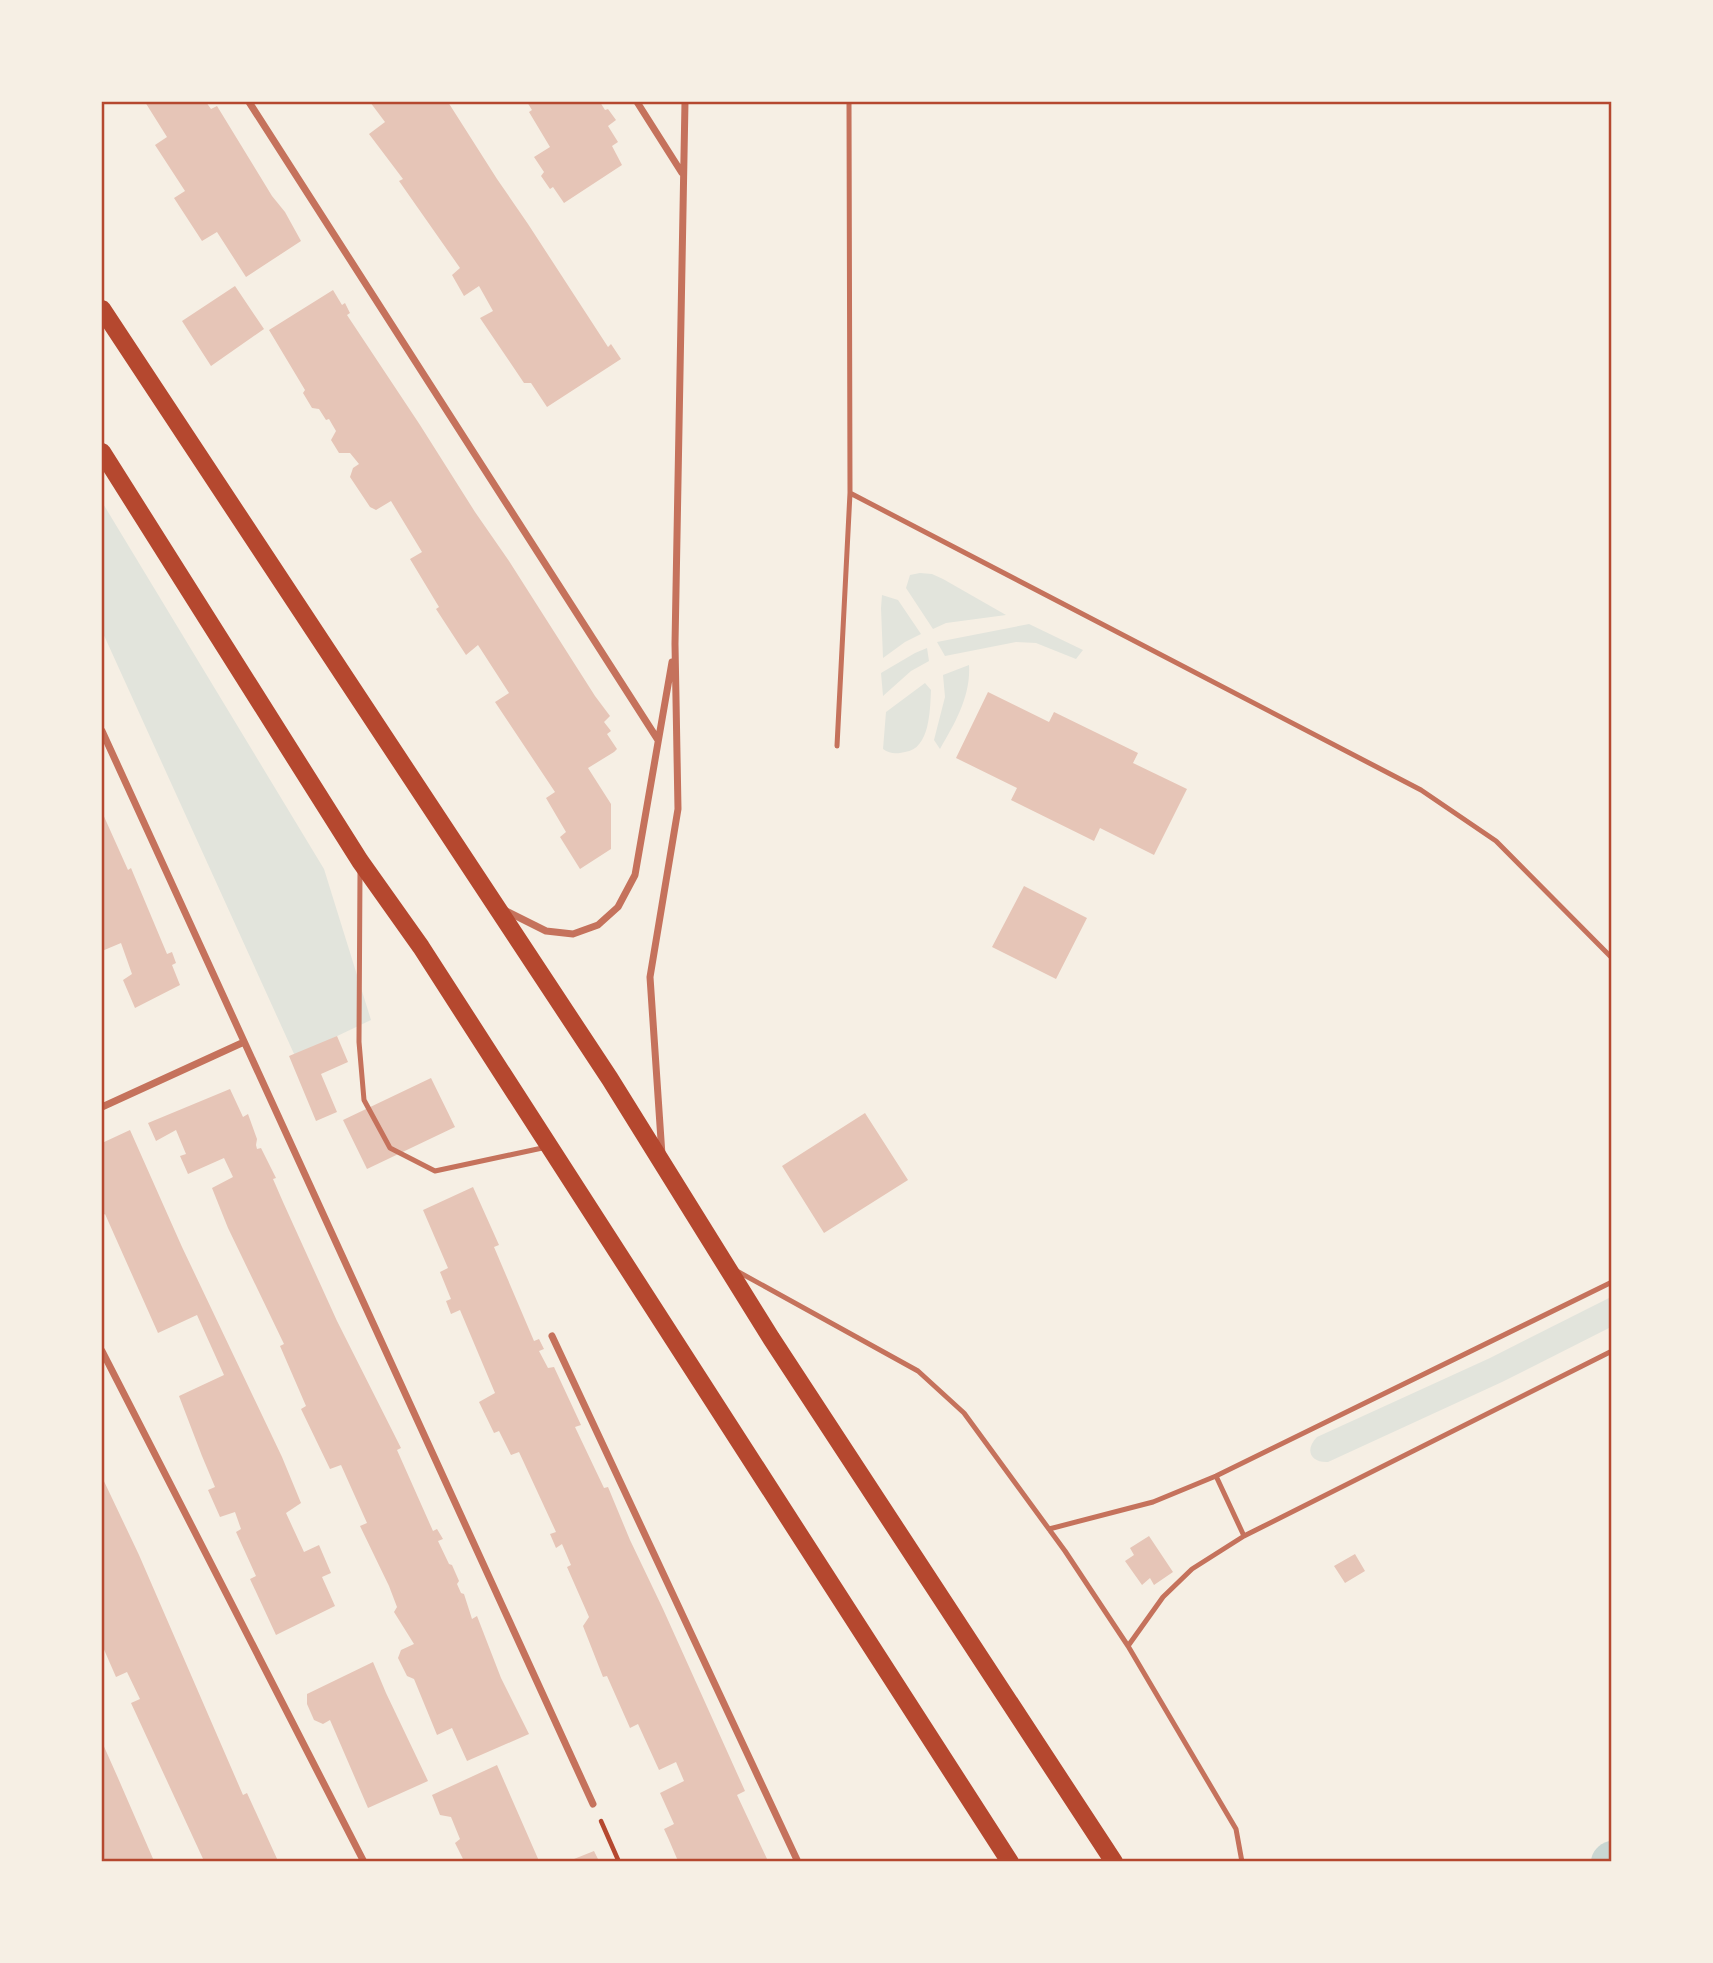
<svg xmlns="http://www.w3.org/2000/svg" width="1713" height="1963" font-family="'Nunito Sans',sans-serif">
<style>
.green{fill:#e2e4dc}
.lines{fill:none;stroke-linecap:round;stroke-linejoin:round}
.canal{stroke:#c9d6d2;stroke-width:38}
.building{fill:#e6c5b7}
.path{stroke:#b5482f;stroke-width:4.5}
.service{stroke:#c5725c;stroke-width:5}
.minor{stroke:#c5725c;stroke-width:7}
.primary{stroke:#b5482f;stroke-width:18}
.neatline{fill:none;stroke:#b5482f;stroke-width:2.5}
</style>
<rect width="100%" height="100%" fill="#f6efe4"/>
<path class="green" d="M 102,502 L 324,869 L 371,1020 L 295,1056 L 102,631 Z
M 920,573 L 932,574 L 943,579 L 1006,615 L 946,623 L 933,629 L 906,588 L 910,575 Z
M 882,595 L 898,600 L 921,634 L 905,642 L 883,658 L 881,608 Z
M 1029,624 L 1083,650 L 1076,659 L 1036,643 L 1016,642 L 945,656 L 937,642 Z
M 927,648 L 929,661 L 911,671 L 883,696 L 881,673 L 915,653 Z
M 969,665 C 971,696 955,723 940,749 L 934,740 L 945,697 L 943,675 Z
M 925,683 L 931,690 C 930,710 930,749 905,752 C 896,754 890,754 883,749 L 886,712 Z
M 1611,1297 L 1611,1327 L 1502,1382 L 1328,1462 C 1311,1463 1304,1450 1317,1437 L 1490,1358 Z"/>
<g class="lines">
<path class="canal" d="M 1610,1862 L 1612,1860"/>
</g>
<path class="building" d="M 145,102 L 206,102 L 211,109 L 217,106 L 272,196 L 285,212 L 301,241 L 246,277 L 217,232 L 202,241 L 174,198 L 185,191 L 155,145 L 167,137 Z
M 370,102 L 448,102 L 497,179 L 528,224 L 608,347 L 611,344 L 621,359 L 547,407 L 531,383 L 524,383 L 480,318 L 493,311 L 479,286 L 464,296 L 452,275 L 460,268 L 399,181 L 403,179 L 369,134 L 385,122 Z
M 527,102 L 600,102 L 605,110 L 608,109 L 616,120 L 608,126 L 618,142 L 612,146 L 622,165 L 564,203 L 553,187 L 550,189 L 541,176 L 544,172 L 534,157 L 550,147 L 529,112 L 532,110 Z
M 235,286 L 264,329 L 211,366 L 182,321 Z
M 333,290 L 342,305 L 345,303 L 350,313 L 347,315 L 420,425 L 475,512 L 509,561 L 595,696 L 610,716 L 604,722 L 611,731 L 607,734 L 617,749 L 614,752 L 588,768 L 611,804 L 611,849 L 580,869 L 560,837 L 566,832 L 546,798 L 555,792 L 495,702 L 509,693 L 478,645 L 466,655 L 436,609 L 439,607 L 410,559 L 422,552 L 391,501 L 376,510 L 370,507 L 350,477 L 353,468 L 359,464 L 350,453 L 339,453 L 331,440 L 336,431 L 329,419 L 326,420 L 319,409 L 312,408 L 303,393 L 305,390 L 269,330 Z
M 988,692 L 1049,722 L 1054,712 L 1138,753 L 1133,763 L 1187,789 L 1154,855 L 1100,828 L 1094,841 L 1011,800 L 1017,788 L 956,758 Z
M 102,812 L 128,870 L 131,868 L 167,954 L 172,952 L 176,963 L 172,965 L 180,985 L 135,1008 L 123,980 L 132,974 L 121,943 L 102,951 Z
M 1024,886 L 1087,918 L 1056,979 L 992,947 Z
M 337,1036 L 348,1062 L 321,1074 L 337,1112 L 316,1121 L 289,1056 Z
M 431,1078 L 455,1127 L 367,1169 L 343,1120 Z
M 230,1089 L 243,1117 L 248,1114 L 257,1139 L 256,1145 L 257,1149 L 261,1148 L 276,1178 L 273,1179 L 283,1202 L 337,1321 L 401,1448 L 397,1450 L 433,1531 L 437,1529 L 443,1539 L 438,1541 L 449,1564 L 452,1565 L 459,1581 L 457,1584 L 461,1593 L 464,1594 L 472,1619 L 477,1616 L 501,1678 L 529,1734 L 467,1761 L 452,1728 L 437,1735 L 414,1679 L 407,1676 L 398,1658 L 401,1650 L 414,1644 L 394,1612 L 397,1607 L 389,1586 L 360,1526 L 367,1523 L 341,1465 L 330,1469 L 301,1409 L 306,1406 L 280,1346 L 284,1344 L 228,1228 L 212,1188 L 233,1177 L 224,1158 L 188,1174 L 180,1156 L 186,1154 L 176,1130 L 156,1141 L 148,1123 Z
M 865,1113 L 908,1180 L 824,1233 L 782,1166 Z
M 130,1130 L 182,1247 L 282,1457 L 301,1503 L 286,1513 L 304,1552 L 319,1545 L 331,1573 L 322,1577 L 335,1606 L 276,1635 L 250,1579 L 256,1576 L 236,1532 L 241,1529 L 235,1512 L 220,1517 L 208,1490 L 215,1487 L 202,1456 L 179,1396 L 224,1375 L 197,1315 L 158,1333 L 105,1214 L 102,1216 L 102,1143 Z
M 473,1187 L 499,1245 L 494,1247 L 534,1341 L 539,1339 L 544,1349 L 539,1351 L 548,1368 L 554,1367 L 581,1425 L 575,1427 L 604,1488 L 608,1487 L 630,1540 L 663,1609 L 745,1791 L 737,1795 L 768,1861 L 678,1861 L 669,1840 L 664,1829 L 674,1824 L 660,1793 L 684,1781 L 676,1762 L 659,1770 L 638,1724 L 630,1728 L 607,1676 L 603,1677 L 583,1626 L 589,1617 L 567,1567 L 571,1565 L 562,1544 L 556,1548 L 550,1534 L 556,1532 L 519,1452 L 511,1455 L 499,1431 L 494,1433 L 479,1402 L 495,1393 L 460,1310 L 451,1314 L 446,1301 L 451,1299 L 440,1272 L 448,1268 L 423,1210 Z
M 102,1477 L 139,1555 L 243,1795 L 247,1793 L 278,1861 L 204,1861 L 131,1703 L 140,1699 L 127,1672 L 116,1677 L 102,1645 Z
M 1149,1536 L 1173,1572 L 1154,1585 L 1150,1578 L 1142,1585 L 1125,1561 L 1134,1555 L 1130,1548 Z
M 1355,1554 L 1365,1571 L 1345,1583 L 1334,1566 Z
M 373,1662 L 386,1693 L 428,1781 L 368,1808 L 330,1720 L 323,1724 L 314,1720 L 307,1704 L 307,1694 Z
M 102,1742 L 118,1778 L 154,1861 L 102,1861 Z
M 497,1765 L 539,1861 L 464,1861 L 455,1843 L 460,1839 L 451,1817 L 440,1815 L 432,1795 Z
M 594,1851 L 599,1861 L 569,1861 Z"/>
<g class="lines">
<path class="path" d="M 601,1821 L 619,1862"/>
<path class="service" d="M 849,102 L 850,493 L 1421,790 L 1496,841 L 1612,958
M 837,746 L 850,493
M 360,871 L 359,1042 L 364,1100 L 390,1148 L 435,1171 L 547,1147
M 735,1270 L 918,1371 L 964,1413 L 1065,1551 L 1128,1646 L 1236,1829 L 1242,1862
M 1216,1476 L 1244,1536
M 1049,1529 L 1153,1502 L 1216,1476 L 1612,1282
M 1128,1646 L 1163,1597 L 1192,1569 L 1244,1536 L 1612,1351"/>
<path class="minor" d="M 249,102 L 658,740
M 637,102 L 682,173
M 102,731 L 593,1804
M 504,910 L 546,931 L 573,934 L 598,925 L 618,907 L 635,875 L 672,662
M 102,1107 L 244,1042
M 662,1155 L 650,977 L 678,809 L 675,644 L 685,102
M 552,1336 L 798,1862
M 102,1351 L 364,1862"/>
<path class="primary" d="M 102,309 L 610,1079 L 771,1338 L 1114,1862
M 102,452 L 360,861 L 421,947 L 1010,1862"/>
</g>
<rect width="1713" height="1963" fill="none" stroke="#f6efe4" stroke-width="206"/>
<rect x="103" y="103" width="1507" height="1757" class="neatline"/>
</svg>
